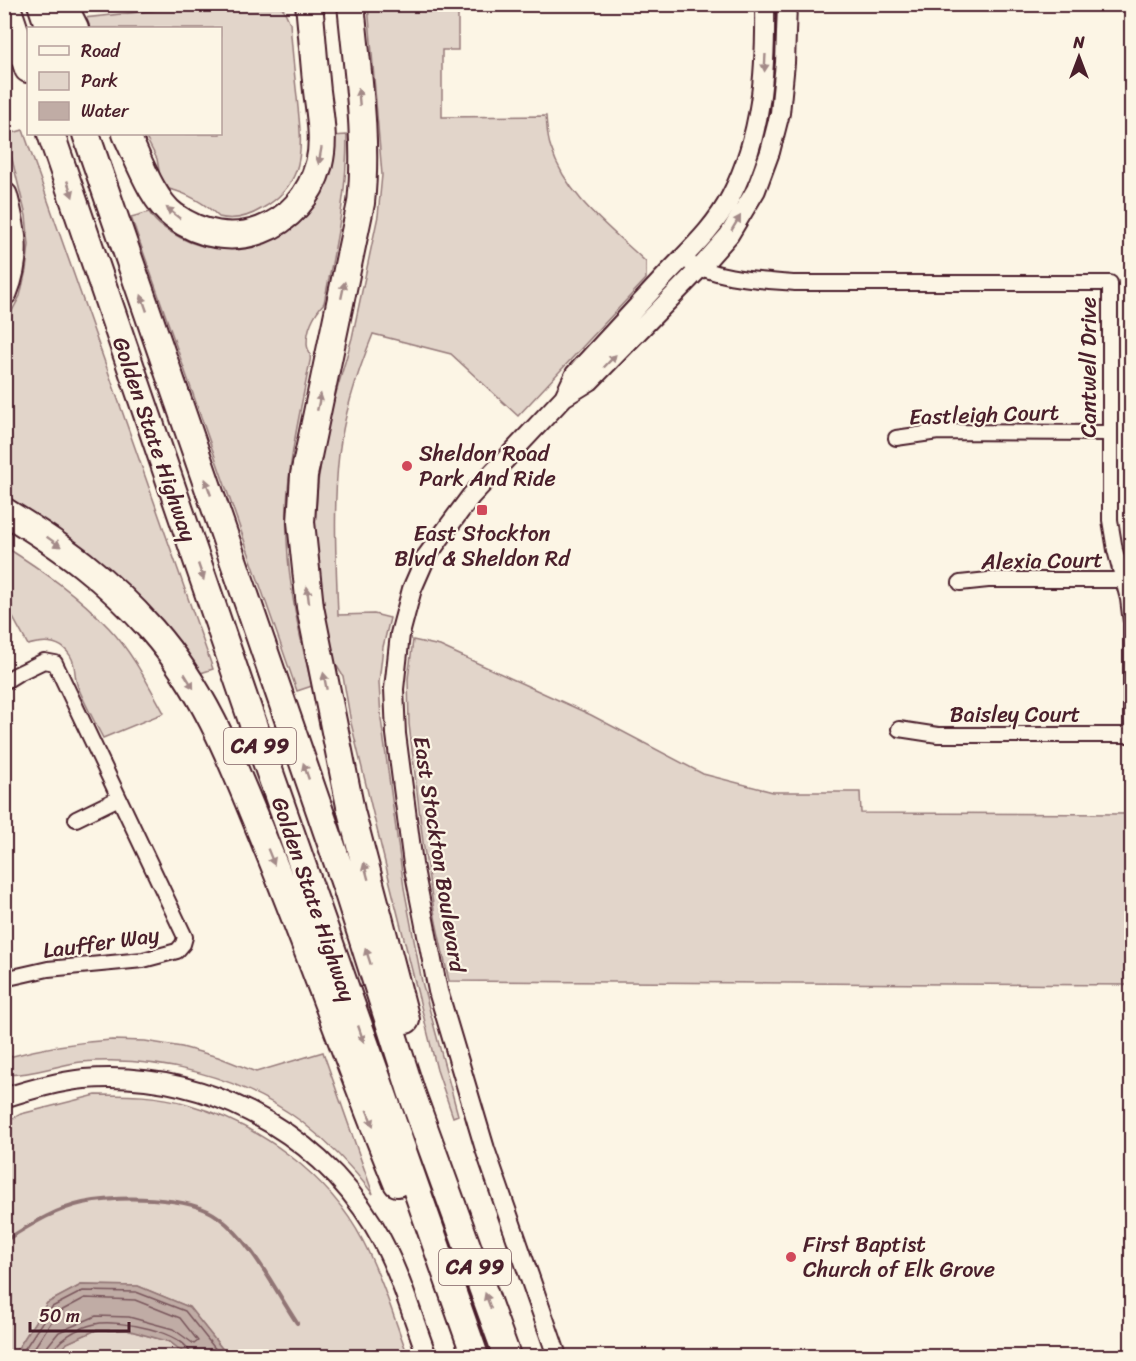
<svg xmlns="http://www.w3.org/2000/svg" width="1136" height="1361" font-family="Sriracha,sans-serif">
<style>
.green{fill:#e2d5ca;stroke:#967a7a;stroke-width:1.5}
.water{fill:#c0aca5;stroke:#917474;stroke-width:1.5}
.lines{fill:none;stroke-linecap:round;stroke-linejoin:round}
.shore{stroke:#79575c;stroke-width:1.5}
.stream{stroke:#917474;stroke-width:4}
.minor-casing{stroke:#4a1f2b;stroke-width:18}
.tertiary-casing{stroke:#4a1f2b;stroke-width:22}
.motorway-casing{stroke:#4a1f2b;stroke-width:30}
.minor{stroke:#fcf5e5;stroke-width:14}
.tertiary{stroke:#fcf5e5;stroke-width:18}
.motorway{stroke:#fcf5e5;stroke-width:26}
.oneway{fill:#a38a88}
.poi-dot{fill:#d1495b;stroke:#fcf5e5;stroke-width:2}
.labels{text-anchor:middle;stroke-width:4.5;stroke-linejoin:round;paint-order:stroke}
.shield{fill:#fcf5e5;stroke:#7f5f63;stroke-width:1.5}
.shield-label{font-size:21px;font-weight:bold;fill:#4a1f2b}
.street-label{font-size:22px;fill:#4a1f2b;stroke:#fcf5e5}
.poi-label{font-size:22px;fill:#4a1f2b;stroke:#fcf5e5;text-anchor:start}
</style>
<rect width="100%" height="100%" fill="#fcf5e5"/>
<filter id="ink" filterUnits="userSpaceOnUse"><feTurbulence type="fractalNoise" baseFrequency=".0167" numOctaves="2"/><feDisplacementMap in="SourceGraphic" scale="12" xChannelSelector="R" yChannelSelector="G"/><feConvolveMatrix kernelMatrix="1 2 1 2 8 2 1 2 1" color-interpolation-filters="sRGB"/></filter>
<g filter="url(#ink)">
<path class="green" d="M 214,4 L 278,5 L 284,10 L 290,23 C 292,48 294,72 297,97 C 299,121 304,148 296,171 C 290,187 277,200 263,208 C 250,216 234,221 219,217 C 206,204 187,193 169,189 L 160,176 L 157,159 L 144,134 L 220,134 L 220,28 L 89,28 L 84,18 Z
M 368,5 L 458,5 L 458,50 L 442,50 L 442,117 L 546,116 C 547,126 547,138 551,148 C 566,196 610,228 646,262 L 646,279 L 518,416 L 451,354 L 373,334 C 358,371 344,414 339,454 C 333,507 336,562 338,615 L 374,614 L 390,618 L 383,647 L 379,682 L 381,719 L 404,888 L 422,982 L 458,1115 L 453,1117 L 437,1070 L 391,887 L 351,723 L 343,676 L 330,655 L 323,616 L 314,539 L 318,482 L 327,424 L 352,338 L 378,216 L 382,175 Z
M 23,130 L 213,669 L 195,675 L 5,501 L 5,324 L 20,296 L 26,270 L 29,245 L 26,216 L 6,135 Z
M 347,135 C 347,195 336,244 324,303 C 314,314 307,328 307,344 C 307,350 312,354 310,361 C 301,409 289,457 287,505 C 284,567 297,627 312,686 L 297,691 L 131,217 L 149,212 C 157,225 168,231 181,238 C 231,264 304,242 325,186 C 331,170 331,153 331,136 Z
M 4,546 C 42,570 78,595 109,628 C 132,652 148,684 164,713 L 103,738 C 94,721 85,704 78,687 C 74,678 76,668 72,659 C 63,640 45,640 28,645 L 5,603 Z
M 413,640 L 440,646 L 591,715 L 703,774 L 773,792 L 860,792 L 861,813 L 1131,814 L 1131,985 L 449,981 L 436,922 L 423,842 L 409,724 L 408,679 Z
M 112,1040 L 145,1041 L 182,1047 L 218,1057 L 256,1072 L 323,1052 L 373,1194 C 352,1167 329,1143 302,1122 C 241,1076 156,1055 81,1062 C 63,1064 17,1079 5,1073 L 5,1058 C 40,1048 75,1042 112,1040 Z
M 96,1095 C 127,1095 158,1095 187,1104 C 260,1125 328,1174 363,1241 C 382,1278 394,1318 408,1356 L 228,1356 L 189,1307 L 138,1286 L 81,1285 L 47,1303 L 13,1356 L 5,1356 L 4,1123 L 21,1114 Z
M 96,1330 L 127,1330 L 170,1342 L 188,1356 L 57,1356 L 67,1343 Z"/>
<path class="water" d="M 81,1285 L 138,1286 L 189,1307 L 228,1356 L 188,1356 L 170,1342 L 127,1330 L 96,1330 L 67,1343 L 57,1356 L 13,1356 L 47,1303 Z"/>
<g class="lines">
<path class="shore" d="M 20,1356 L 52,1307 L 83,1291 L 136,1292 L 185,1311 L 221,1356
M 29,1356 L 57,1313 L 85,1298 L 135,1300 L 180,1318 L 198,1341 L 194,1344 L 173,1329 L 129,1317 L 96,1316 L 59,1332 L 46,1348 L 45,1356
M 52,1356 C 54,1340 80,1327 95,1324 C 115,1319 188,1331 191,1356"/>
<path class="stream" d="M 4,1241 C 29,1226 55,1209 83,1203 C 117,1196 189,1195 218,1217 C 253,1243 273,1287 297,1323"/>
<defs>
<path id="minor" d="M 682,259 C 716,279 757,280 795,283 L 1110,283 L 1110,520 L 1115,550 L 1128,599 L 1131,623 L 1131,735
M 896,438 L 938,432 L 1109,433
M 960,583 L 988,580 L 1124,580
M 4,682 L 17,674 L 44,661 L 55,663 L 185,937 L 183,944 L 177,951 L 143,960 L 48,969 L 4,979
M 899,729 L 938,735 L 1132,735
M 76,819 L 119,798"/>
<path id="tertiary" d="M 564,397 L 575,374 C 606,340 637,307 668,273 C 691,249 716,226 731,196 C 762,135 766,71 765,4
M 4,1098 C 31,1089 57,1082 84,1079 C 200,1070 313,1126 374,1226 C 398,1266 411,1313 427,1356
M 557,1356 L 485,1149 L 438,991 L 413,864 L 396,734 L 394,689 L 400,634 L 412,589 L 426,557 L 471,496 L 564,397 L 590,381 L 699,269 L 729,235 L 756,190 L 770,152 L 780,113 L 785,63 L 787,4"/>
<path id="motorway" d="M 6,4 L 28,69
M 41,4 L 49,28
M 63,4 L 75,28
M 351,4 C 357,70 368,137 361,203 L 304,475 L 301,522 L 310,607 L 351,811 L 406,1020
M 51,134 L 263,753 L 475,1356
M 86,134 L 346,887 L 411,1091 L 507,1356
M 126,134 C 138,158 152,200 174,216 C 230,257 301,230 319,164 C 325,140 320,116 317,91 C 314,62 312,33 309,4
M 4,196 C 13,231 18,257 4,292
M 4,511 C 63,547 106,578 152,630 C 208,694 234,767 266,845 C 312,957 351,1071 397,1183"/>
</defs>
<use href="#minor" class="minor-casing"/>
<use href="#tertiary" class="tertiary-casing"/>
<use href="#motorway" class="motorway-casing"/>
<use href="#minor" class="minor"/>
<use href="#tertiary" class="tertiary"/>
<use href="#motorway" class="motorway"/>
</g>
<defs><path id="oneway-solid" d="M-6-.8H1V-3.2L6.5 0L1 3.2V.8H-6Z" transform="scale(1.5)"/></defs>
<g class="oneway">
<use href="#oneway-solid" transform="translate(765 63) rotate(93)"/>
<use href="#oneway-solid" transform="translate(359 97) rotate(-95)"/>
<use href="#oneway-solid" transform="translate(320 156) rotate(100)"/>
<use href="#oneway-solid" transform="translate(70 189) rotate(71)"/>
<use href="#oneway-solid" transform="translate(173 213) rotate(-141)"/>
<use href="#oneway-solid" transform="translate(736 223) rotate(-59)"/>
<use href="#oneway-solid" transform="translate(343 290) rotate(-78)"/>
<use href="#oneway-solid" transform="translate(144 303) rotate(-109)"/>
<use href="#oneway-solid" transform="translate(610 361) rotate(-46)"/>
<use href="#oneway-solid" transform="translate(319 402) rotate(-78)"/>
<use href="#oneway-solid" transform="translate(208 487) rotate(-109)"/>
<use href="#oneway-solid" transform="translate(54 542) rotate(35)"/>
<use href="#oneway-solid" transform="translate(201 572) rotate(71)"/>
<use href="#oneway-solid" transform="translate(308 595) rotate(-97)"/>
<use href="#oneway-solid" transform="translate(189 681) rotate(58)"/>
<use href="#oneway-solid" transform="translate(325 681) rotate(-101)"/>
<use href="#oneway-solid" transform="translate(306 771) rotate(-109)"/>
<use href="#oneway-solid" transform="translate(271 857) rotate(68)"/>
<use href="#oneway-solid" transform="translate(366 871) rotate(-105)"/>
<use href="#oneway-solid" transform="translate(368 956) rotate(-108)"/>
<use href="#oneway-solid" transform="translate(361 1034) rotate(71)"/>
<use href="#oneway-solid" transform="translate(370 1118) rotate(68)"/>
<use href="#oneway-solid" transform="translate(488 1301) rotate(-110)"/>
</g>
</g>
<g class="poi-dot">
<circle cx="407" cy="466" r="6"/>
<rect x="476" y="504" width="12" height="12" rx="3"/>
<circle cx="791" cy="1257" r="6"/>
</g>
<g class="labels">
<g class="shield">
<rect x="224" y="728" width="72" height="36" rx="4.5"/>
<rect x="439" y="1249" width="72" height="36" rx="4.5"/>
</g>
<g class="shield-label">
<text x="260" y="753">CA 99</text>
<text x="475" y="1274">CA 99</text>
</g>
<g class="street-label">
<text transform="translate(1088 367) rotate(-90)" y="8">Cantwell Drive</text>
<text transform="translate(984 414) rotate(-2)" y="8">Eastleigh Court</text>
<text transform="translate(155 439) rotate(71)" y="8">Golden State Highway</text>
<text transform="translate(1042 560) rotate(-1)" y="8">Alexia Court</text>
<text x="1015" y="722">Baisley Court</text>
<text transform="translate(440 854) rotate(81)" y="8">East Stockton Boulevard</text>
<text transform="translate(314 899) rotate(71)" y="8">Golden State Highway</text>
<text transform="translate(101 942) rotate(-8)" y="8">Lauffer Way</text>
</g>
<g class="poi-label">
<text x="419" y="461">Sheldon Road<tspan x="419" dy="25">Park And Ride</tspan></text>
<text x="482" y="541" text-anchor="middle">East Stockton<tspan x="482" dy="25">Blvd &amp; Sheldon Rd</tspan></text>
<text x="803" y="1252">First Baptist<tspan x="803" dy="25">Church of Elk Grove</tspan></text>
</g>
</g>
<rect width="1136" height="1361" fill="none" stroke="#fcf5e5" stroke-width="24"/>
<rect x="12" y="12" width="1112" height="1337" fill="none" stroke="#4a1f2b" stroke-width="2" filter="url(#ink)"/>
<rect x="27" y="27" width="195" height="108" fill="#fcf5e5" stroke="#b59f9b" stroke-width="1.5"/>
<rect x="39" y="46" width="30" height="9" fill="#fcf5e5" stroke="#b59f9b" stroke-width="1.5"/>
<text x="81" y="57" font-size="18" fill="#4a1f2b">Road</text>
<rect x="39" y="72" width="30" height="18" fill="#e2d5ca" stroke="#b59f9b" stroke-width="1.5"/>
<text x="81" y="87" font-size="18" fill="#4a1f2b">Park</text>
<rect x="39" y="102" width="30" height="18" fill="#c0aca5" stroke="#b59f9b" stroke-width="1.5"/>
<text x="81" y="117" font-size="18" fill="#4a1f2b">Water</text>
<g transform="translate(1079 57)" stroke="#fcf5e5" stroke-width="4.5" paint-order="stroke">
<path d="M0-4.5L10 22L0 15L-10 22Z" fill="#4a1f2b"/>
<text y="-9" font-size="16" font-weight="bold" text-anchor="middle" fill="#4a1f2b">N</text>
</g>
<path d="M30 1322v9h99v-9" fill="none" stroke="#4a1f2b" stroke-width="3"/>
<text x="39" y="1322" font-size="18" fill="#4a1f2b" stroke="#fcf5e5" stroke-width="4.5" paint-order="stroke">50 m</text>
</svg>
